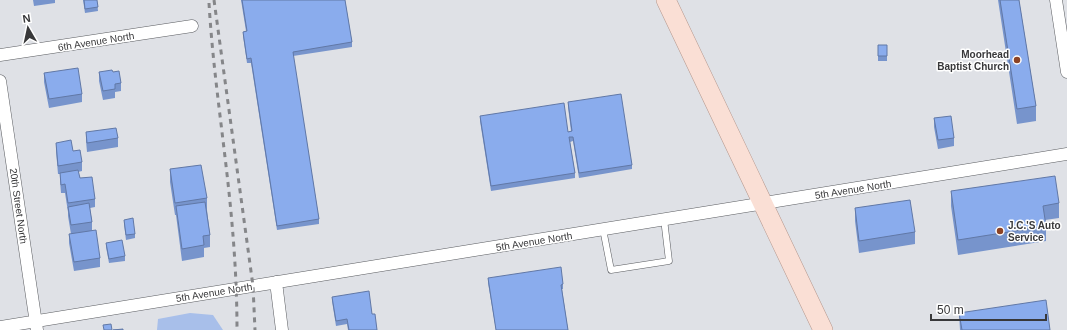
<svg xmlns="http://www.w3.org/2000/svg" width="1067" height="330" font-family="Arial,sans-serif">
<style>
.green{fill:#a8bfea}
.lines{fill:none;stroke-linecap:round;stroke-linejoin:round}
.service-casing{stroke:#5a5c60;stroke-width:7}
.minor-casing{stroke:#5a5c60;stroke-width:13}
.primary-casing{stroke:#b4978d;stroke-width:20}
.service{stroke:#fff;stroke-width:6}
.minor{stroke:#fff;stroke-width:12}
.primary{stroke:#fadfd5;stroke-width:19}
.rail{stroke:#858689;stroke-width:3;stroke-dasharray:5 5;stroke-linecap:butt}
.wall{fill:#7794cc}
.building{fill:#8aaced;stroke:#6178a6}
.poi-dot{fill:#8c4325;stroke:#fff;stroke-width:1.5}
.labels{text-anchor:middle;stroke-width:3;stroke-linejoin:round;paint-order:stroke}
.street-label{font-size:10px;fill:#38383a;stroke:#fff}
.poi-label{font-size:10px;font-weight:bold;fill:#38383a;stroke:#fff;text-anchor:end}
</style>
<rect width="100%" height="100%" fill="#dfe1e6"/>
<path class="green" d="M 190,313 L 213,315 L 223,330 L 157,330 L 158,319 Z"/>
<g class="lines">
<defs>
<path id="service" d="M 603,229 L 611,270 L 669,261 L 664,219"/>
<path id="minor" d="M 1056,0 L 1067,72
M 0,55 L 192,26
M 0,81 L 37,330
M 276,282 L 282,330
M 0,327 L 1067,154"/>
<path id="primary" d="M 666,0 L 823,330"/>
</defs>
<use href="#service" class="service-casing"/>
<use href="#minor" class="minor-casing"/>
<use href="#primary" class="primary-casing"/>
<use href="#service" class="service"/>
<use href="#minor" class="minor"/>
<use href="#primary" class="primary"/>
<path class="rail" d="M 214,0 L 253,286 L 255,330
M 209,3 C 212,55 219,106 225,157 C 232,215 237,272 237,330"/>
</g>
<path class="wall" d="M 33,0 L 55,0 L 55,3 L 34,6 Z
M 83,0 L 97,0 L 98,11 L 85,13 Z
M 241,0 L 345,0 L 352,42 L 352,47 L 293,56 L 319,219 L 319,224 L 277,230 L 251,63 L 247,63 L 243,36 L 243,32 L 246,31 Z
M 998,0 L 1019,0 L 1036,106 L 1036,121 L 1017,124 Z
M 878,45 L 887,45 L 887,61 L 878,61 Z
M 99,72 L 113,72 L 121,83 L 121,91 L 115,92 L 115,98 L 103,100 L 99,81 Z
M 44,73 L 82,94 L 82,102 L 49,108 L 44,82 Z
M 568,102 L 632,165 L 632,169 L 579,178 L 573,141 L 570,142 L 575,173 L 575,178 L 491,191 L 480,121 L 480,116 L 568,132 L 571,131 L 568,107 Z
M 934,118 L 954,138 L 954,146 L 938,149 L 934,127 Z
M 86,132 L 118,138 L 118,147 L 87,152 L 86,141 Z
M 56,143 L 73,151 L 82,162 L 82,171 L 78,172 L 80,178 L 95,199 L 95,207 L 90,208 L 92,222 L 92,230 L 100,258 L 100,267 L 74,271 L 69,243 L 69,234 L 71,234 L 68,216 L 68,212 L 65,193 L 61,193 L 60,181 L 60,174 L 58,174 L 56,151 Z
M 170,169 L 207,198 L 207,210 L 210,235 L 210,247 L 204,248 L 204,257 L 182,261 L 176,215 L 175,215 L 170,182 Z
M 951,191 L 1059,203 L 1059,218 L 1045,220 L 1046,226 L 1046,241 L 958,255 L 951,206 Z
M 855,208 L 915,232 L 915,244 L 859,253 L 855,221 Z
M 124,220 L 135,234 L 135,238 L 126,240 L 124,224 Z
M 106,243 L 125,256 L 125,261 L 109,263 L 106,247 Z
M 488,278 L 563,284 L 563,289 L 562,289 L 568,330 L 496,330 L 488,283 Z
M 332,297 L 372,314 L 377,330 L 348,330 L 347,324 L 336,326 L 332,301 Z
M 959,313 L 1050,330 L 960,330 Z"/>
<path class="building" d="M 84,0 L 97,0 L 98,7 L 85,9 Z
M 242,0 L 345,0 L 352,42 L 293,52 L 319,219 L 277,226 L 251,58 L 247,59 L 243,32 L 247,31 Z
M 1000,0 L 1019,0 L 1036,106 L 1017,109 Z
M 878,45 L 887,45 L 887,56 L 878,56 Z
M 78,68 L 82,94 L 49,99 L 44,73 Z
M 112,70 L 113,72 L 119,71 L 121,83 L 115,84 L 115,89 L 103,91 L 99,72 Z
M 621,94 L 632,165 L 579,173 L 573,137 L 569,137 L 575,173 L 491,186 L 480,116 L 564,103 L 568,132 L 572,131 L 568,102 Z
M 951,116 L 954,138 L 938,140 L 934,118 Z
M 116,128 L 118,138 L 87,143 L 86,132 Z
M 71,140 L 73,151 L 80,150 L 82,162 L 58,166 L 56,143 Z
M 201,165 L 207,198 L 175,203 L 170,169 Z
M 78,170 L 80,178 L 92,177 L 95,199 L 68,203 L 65,184 L 61,185 L 60,173 Z
M 1055,176 L 1059,203 L 1043,206 L 1046,226 L 958,240 L 951,191 Z
M 910,200 L 915,232 L 859,241 L 855,208 Z
M 205,202 L 210,235 L 203,236 L 204,245 L 182,249 L 176,206 Z
M 89,203 L 92,222 L 71,225 L 68,207 Z
M 133,218 L 135,234 L 126,235 L 124,220 Z
M 96,230 L 100,258 L 74,262 L 69,234 Z
M 122,240 L 125,256 L 109,259 L 106,243 Z
M 561,267 L 563,284 L 561,285 L 568,330 L 496,330 L 488,278 Z
M 369,291 L 372,314 L 375,314 L 377,330 L 349,330 L 347,319 L 336,321 L 332,297 Z
M 1046,300 L 1050,330 L 962,330 L 959,313 Z
M 111,324 L 112,330 L 104,330 L 103,325 Z
M 123,329 L 123,330 L 113,330 Z"/>
<g class="poi-dot">
<circle cx="1017" cy="60" r="4"/>
<circle cx="1000" cy="231" r="4"/>
</g>
<g class="labels">
<g class="street-label">
<text transform="translate(96 41) rotate(-9)" y="4">6th Avenue North</text>
<text transform="translate(853 189) rotate(-9)" y="4">5th Avenue North</text>
<text transform="translate(19 206) rotate(82)" y="4">20th Street North</text>
<text transform="translate(534 241) rotate(-9)" y="4">5th Avenue North</text>
<text transform="translate(214 292) rotate(-9)" y="4">5th Avenue North</text>
</g>
<g class="poi-label">
<text x="1009" y="58">Moorhead<tspan x="1009" dy="12">Baptist Church</tspan></text>
<text x="1008" y="229" text-anchor="start">J.C.'S Auto<tspan x="1008" dy="12">Service</tspan></text>
</g>
</g>
<g transform="translate(28 28) rotate(351)" stroke="#ffffff" stroke-width="3" paint-order="stroke">
<path d="M0-3L7 15L0 10L-7 15Z" fill="#38383a"/>
<text y="-6" font-size="11" font-weight="bold" text-anchor="middle" fill="#38383a">N</text>
</g>
<path d="M931 314v6h115v-6" fill="none" stroke="#38383a" stroke-width="2"/>
<text x="937" y="314" font-size="12" fill="#38383a" stroke="#ffffff" stroke-width="3" paint-order="stroke">50 m</text>
</svg>
